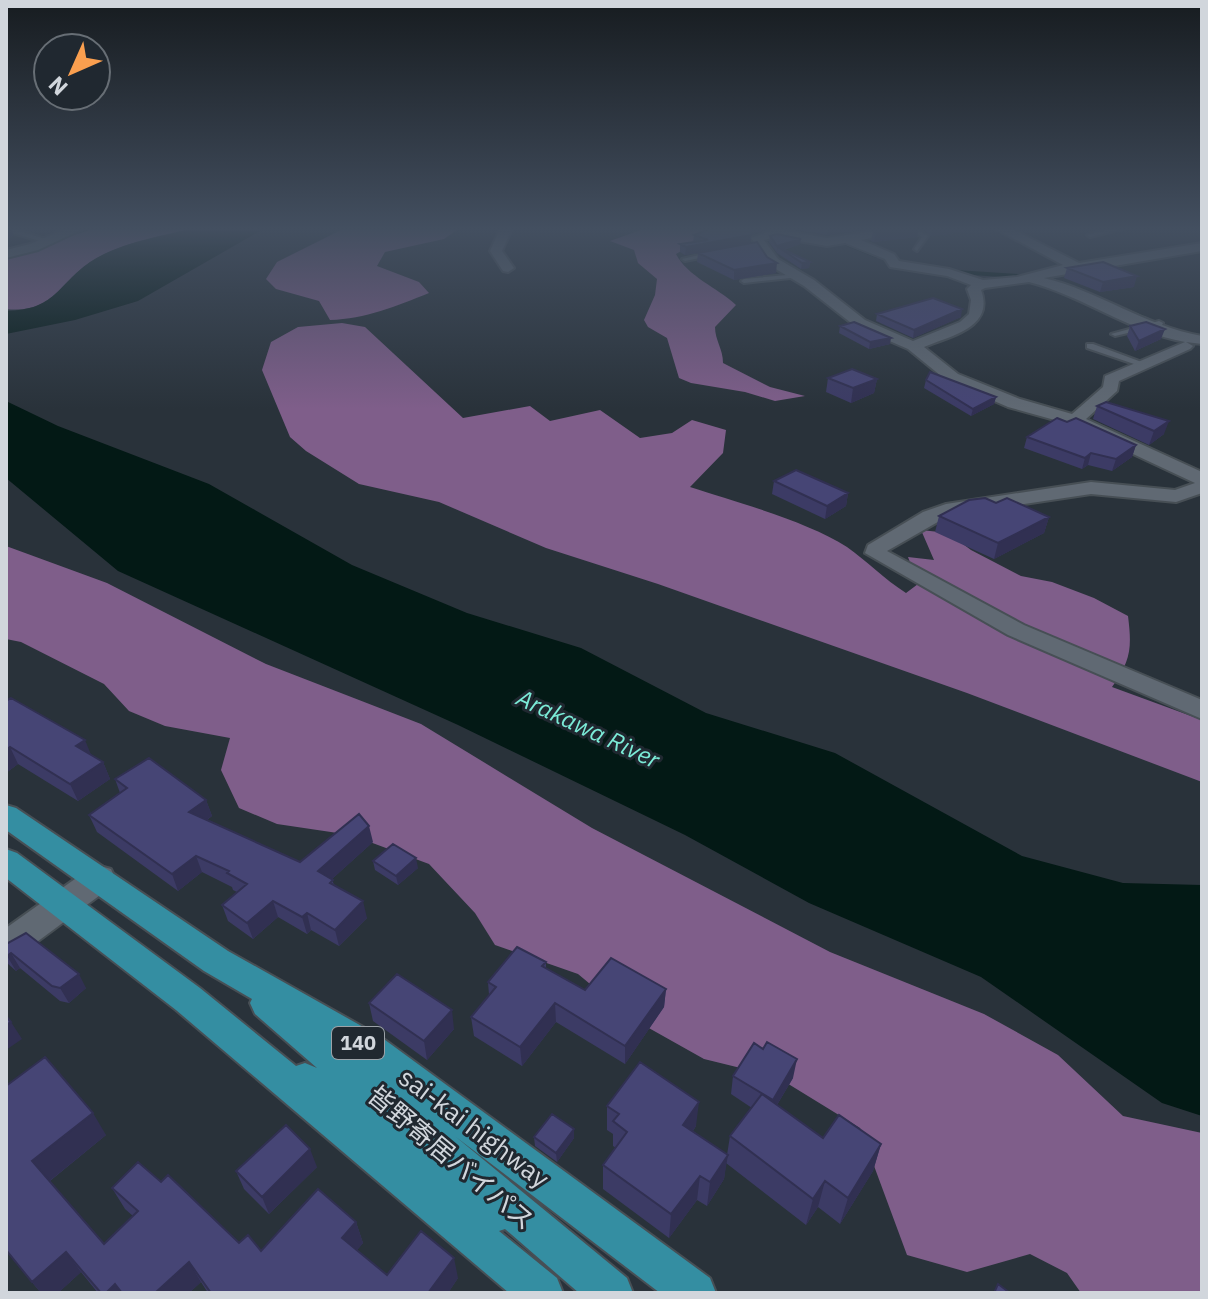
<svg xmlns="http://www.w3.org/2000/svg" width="1208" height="1299" font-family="'IBM Plex Sans','Noto Sans JP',sans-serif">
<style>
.forest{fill:#7f5e8a}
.water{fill:#031915}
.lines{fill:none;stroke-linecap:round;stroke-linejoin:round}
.stream{stroke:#031915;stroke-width:4}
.service-casing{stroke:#474f55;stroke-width:4}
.minor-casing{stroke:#474f55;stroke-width:4}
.trunk-casing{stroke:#474f55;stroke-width:4}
.service{fill:#606973;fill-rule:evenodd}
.minor{fill:#606973;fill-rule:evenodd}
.trunk{fill:#348ea2;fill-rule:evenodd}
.wall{fill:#3c3b65}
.shaded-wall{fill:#313052}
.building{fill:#464575;stroke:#313052;stroke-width:2}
.labels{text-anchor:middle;stroke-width:6;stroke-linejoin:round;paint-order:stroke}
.shield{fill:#202830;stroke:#9ca2a8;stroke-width:2}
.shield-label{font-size:20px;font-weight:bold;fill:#d1d6dc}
.water-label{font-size:24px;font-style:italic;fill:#7bebd7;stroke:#202830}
.near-street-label{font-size:26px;fill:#d1d6dc;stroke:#202830}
</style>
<rect width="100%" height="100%" fill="#29323a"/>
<path class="forest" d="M 100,227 L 197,227 C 162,236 120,242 89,263 C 59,284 52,314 6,309 L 6,256 Z
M 347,227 L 461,227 L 444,239 L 385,252 L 377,266 L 419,282 L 429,293 C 397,306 365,319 330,320 L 319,301 L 276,289 L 266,279 L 277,262 Z
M 649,227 L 723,227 L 676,254 C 687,276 718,288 736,305 L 715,327 C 715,340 723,349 723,363 L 770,387 L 805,396 L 775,401 L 745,392 L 691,383 L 679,378 L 667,338 L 648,327 L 644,320 L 655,295 L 657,279 L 638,263 L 634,250 L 610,241 Z
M 342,323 L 365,327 L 463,418 L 530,406 L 550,421 L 600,410 L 640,438 L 672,433 L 692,420 L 726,430 L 723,453 L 690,487 C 736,502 807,521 847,547 C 867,561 884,579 906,593 L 918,584 L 908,557 L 934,560 L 921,530 L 948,533 L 971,550 L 1021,576 L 1052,582 L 1094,598 L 1128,616 C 1132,648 1131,660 1112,687 L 1202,720 L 1202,782 L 967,693 L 658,584 L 546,548 L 439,502 L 359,484 L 306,451 L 290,437 L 262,370 L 271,342 L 298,327 Z
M 6,546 L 107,583 L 266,664 L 421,724 L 592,828 L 830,952 L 984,1014 L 1058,1055 L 1123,1116 L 1202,1133 L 1202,1293 L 1081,1293 L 1067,1273 L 1030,1254 L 967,1272 L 907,1255 L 860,1128 L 777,1077 L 704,1059 L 631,1018 L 578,974 L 495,945 L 475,913 L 429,864 L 351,835 L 277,824 L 239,808 L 221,770 L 230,738 L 165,726 L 129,711 L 104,684 L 21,642 L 6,639 Z"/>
<path class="water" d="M 197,227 L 267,227 L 138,301 L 75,320 L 6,334 L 6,311 C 56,310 57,285 90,262 C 120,242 162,237 197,227 Z
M 6,401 L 58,426 L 209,484 L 352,565 L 467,613 L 581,648 L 706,713 L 835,753 L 1022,856 L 1123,883 L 1202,885 L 1202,1116 L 1162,1103 L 981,977 L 809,903 L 685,835 L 458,725 L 118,571 L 6,478 Z"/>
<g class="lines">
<path class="stream" d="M 796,227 L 803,234 L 824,238
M 844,243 L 877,256
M 956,272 L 1048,278 L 1143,317"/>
<defs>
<path id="service" d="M 6,227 L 52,241 L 53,242 L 50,244 L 6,231 Z
M 55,227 L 70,227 L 79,230 L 76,232 Z
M 913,227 L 928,236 L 917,251 L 914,249 L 922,237 L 911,230 L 911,228 Z
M 1118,227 L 1131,227 L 1090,237 L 1087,235 Z
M 712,252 L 714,255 L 685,261 L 682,259 Z
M 798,274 L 800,275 L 800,277 L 744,283 L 741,281 L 744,279 Z
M 1159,321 L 1163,323 L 1162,325 L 1115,336 L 1111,334 Z
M 1087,344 L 1093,344 L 1147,364 L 1140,366 L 1087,348 Z"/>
<path id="minor" d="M 70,227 L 87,227 L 38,250 L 6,258 L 6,250 L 30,244 Z
M 501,227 L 513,227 L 502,251 L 514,268 L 508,272 L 503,271 L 490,251 Z
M 901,227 L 919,229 L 861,240 L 894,254 L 899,261 L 949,269 L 983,280 L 1017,277 L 1063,265 L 992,227 L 1008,227 L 1079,263 L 1202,243 L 1202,251 L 1044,278 C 1099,291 1145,326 1202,336 L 1202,344 L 1186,342 L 1193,346 L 1190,349 L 1119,381 L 1117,391 L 1086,419 L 1202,472 L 1202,493 L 1176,502 L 1091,494 L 950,515 L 887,551 L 1024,625 L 1202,700 L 1202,719 L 1008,635 L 865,553 L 868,545 L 923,512 L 946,504 L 1091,482 L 1175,490 L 1195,483 L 1069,424 L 1008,407 L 946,380 L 908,349 L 855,326 L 804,286 L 769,265 L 751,238 L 776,229 L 827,238 ZM 776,237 L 827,246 L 845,243 L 885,259 L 890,267 L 947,276 L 971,285 L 967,289 L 971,300 L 969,314 L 960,322 L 913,341 L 865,320 L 814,280 L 778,259 L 764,240 ZM 1029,282 C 1083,296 1130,332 1185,342 L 1105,376 L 1103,387 L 1072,414 L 1020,399 L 958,374 L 924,347 C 950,336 995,328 981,290 L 985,288 Z
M 100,866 L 111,869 L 115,878 L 111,887 L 18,956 L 6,960 L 6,928 L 89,869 Z"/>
<path id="trunk" d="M 6,805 L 16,808 L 228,951 L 381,1037 L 710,1278 L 716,1293 L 660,1293 L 456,1137 L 627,1278 L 633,1293 L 579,1293 L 505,1229 L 499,1231 L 557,1278 L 563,1293 L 509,1293 L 176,1010 L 6,878 L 6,849 L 17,853 L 200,988 L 296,1066 L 305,1063 L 317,1068 L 255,1014 L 250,1003 L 252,999 L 204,971 L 6,830 Z"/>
</defs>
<use href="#service" class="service-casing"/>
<use href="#minor" class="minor-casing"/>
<use href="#trunk" class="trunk-casing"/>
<use href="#service" class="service"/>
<use href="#minor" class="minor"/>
<use href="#trunk" class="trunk"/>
</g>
<path class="wall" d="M 17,227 L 44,227 L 31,231 Z
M 772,227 L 751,235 L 751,243 L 776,273 L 734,280 L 697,262 L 698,253 L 685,255 L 680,252 L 680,244 L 693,242 L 694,235 Z
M 782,227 L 879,227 L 827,235 Z
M 921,227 L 965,227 L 964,232 L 931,236 Z
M 873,231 L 917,237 L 874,242 L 871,241 Z
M 770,236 L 800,244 L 784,250 L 810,262 L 809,268 L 801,269 L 777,253 L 769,242 Z
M 1067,268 L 1134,287 L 1100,292 L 1064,278 Z
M 877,314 L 961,317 L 913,338 L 876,321 Z
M 840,326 L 890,344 L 869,349 L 839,333 Z
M 1130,326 L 1161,339 L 1135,351 L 1127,336 Z
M 828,378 L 877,379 L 874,393 L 851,403 L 826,392 Z
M 926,380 L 996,397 L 994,404 L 971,416 L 924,388 Z
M 1097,406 L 1164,434 L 1149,445 L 1093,419 Z
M 1027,437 L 1136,445 L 1132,457 L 1112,471 L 1088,465 L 1082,469 L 1024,448 Z
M 774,481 L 848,493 L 846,506 L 825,519 L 772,494 Z
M 996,503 L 1049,517 L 1044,533 L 994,559 L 935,532 L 939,516 Z
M 6,701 L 103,762 L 110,779 L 78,801 L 18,764 L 6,773 Z
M 115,779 L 206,800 L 212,816 L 207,820 L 300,862 L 373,842 L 332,879 L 334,885 L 367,918 L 339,946 L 311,930 L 307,934 L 278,917 L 253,939 L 228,921 L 222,905 L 237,892 L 233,890 L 232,887 L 202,872 L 178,891 L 97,832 L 89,815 L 120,793 Z
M 373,861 L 418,868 L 398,885 L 375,870 Z
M 6,944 L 86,988 L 69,1003 L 60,1001 L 20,968 L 16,971 L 7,963 Z
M 546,962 L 546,968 L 585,990 L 666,989 L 664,1007 L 625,1064 L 556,1022 L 522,1066 L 474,1036 L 471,1017 L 489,995 L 488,982 Z
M 369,1003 L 454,1029 L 427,1060 L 373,1021 Z
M 733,1076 L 793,1078 L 777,1105 L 823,1138 L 881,1144 L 873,1171 L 840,1224 L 818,1207 L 806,1225 L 726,1163 L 724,1179 L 707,1206 L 697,1200 L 669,1238 L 603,1189 L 603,1165 L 616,1148 L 613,1146 L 613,1134 L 607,1130 L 607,1106 L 696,1126 L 693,1131 L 727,1155 L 730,1136 L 752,1108 L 731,1094 Z
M 6,1086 L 106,1135 L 50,1181 L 104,1244 L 133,1216 L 125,1209 L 112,1188 L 161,1182 L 239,1243 L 261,1251 L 356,1222 L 363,1243 L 357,1250 L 387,1275 L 458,1278 L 448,1293 L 208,1293 L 201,1282 L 189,1293 L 98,1293 L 81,1272 L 58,1293 L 41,1293 L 6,1251 Z
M 534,1137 L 574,1138 L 557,1162 L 535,1146 Z
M 317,1167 L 269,1214 L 244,1189 L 236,1171 Z"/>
<path class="shaded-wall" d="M 30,227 L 44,227 L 31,231 Z
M 752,227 L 772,227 L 750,235 Z
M 828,227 L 879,227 L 827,235 Z
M 941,227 L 965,227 L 964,232 L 931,236 L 932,228 Z
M 919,228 L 917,237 L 874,242 L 876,232 Z
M 11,229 L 14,236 L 6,239 L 6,231 Z
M 751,235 L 751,243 L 685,255 L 686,247 Z
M 801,239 L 800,244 L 782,250 L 778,247 L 777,252 L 777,246 Z
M 810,262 L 809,268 L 801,269 L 802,263 Z
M 777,263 L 776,273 L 734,280 L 734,270 Z
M 1137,276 L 1134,287 L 1100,292 L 1103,282 Z
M 962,309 L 961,317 L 913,338 L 914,330 Z
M 1165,329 L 1161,339 L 1135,351 L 1139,341 Z
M 891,338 L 890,344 L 869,349 L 870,342 Z
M 877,379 L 874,393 L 851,403 L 853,388 Z
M 996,397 L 994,404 L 971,416 L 973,409 Z
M 1169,421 L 1164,434 L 1149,445 L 1154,431 Z
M 1136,445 L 1132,457 L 1112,471 L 1116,459 Z
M 1091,453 L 1088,465 L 1082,469 L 1085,458 Z
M 848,493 L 846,506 L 825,519 L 827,506 Z
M 1049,517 L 1044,533 L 994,559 L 998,543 Z
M 85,740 L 92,757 L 76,746 Z
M 10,747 L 18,764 L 6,773 L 6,750 Z
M 103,762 L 110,779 L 78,801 L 70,784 Z
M 206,800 L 212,816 L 195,828 L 189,812 Z
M 369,826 L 373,842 L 322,888 L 318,871 Z
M 196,856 L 202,872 L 178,891 L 172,874 Z
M 416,858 L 418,868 L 398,885 L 396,876 Z
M 273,901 L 278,917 L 253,939 L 247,923 Z
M 363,901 L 367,918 L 339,946 L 335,930 Z
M 307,913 L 311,930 L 307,934 L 302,917 Z
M 11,953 L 20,968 L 16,971 L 7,956 Z
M 79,974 L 86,988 L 69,1003 L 60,988 Z
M 666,989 L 664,1007 L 625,1064 L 625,1046 Z
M 555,1003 L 556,1022 L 522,1066 L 520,1047 Z
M 452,1010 L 454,1029 L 427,1060 L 424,1041 Z
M 11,1022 L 22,1039 L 6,1050 L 6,1025 Z
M 797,1059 L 793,1078 L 769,1118 L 773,1100 Z
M 699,1102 L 696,1126 L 681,1149 L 683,1125 Z
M 93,1113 L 106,1135 L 47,1183 L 32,1161 Z
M 574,1129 L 574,1138 L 557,1162 L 556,1153 Z
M 881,1144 L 873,1171 L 840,1224 L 848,1198 Z
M 310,1149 L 317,1167 L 269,1214 L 262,1197 Z
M 728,1155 L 724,1179 L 707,1206 L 710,1182 Z
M 700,1176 L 697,1200 L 669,1238 L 671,1214 Z
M 825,1181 L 818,1207 L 806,1225 L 813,1199 Z
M 356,1222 L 363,1243 L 350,1259 L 342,1238 Z
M 66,1252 L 81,1272 L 58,1293 L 41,1293 L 32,1282 Z
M 454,1258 L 458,1278 L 448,1293 L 428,1293 Z
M 189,1262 L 201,1282 L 189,1293 L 155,1293 Z
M 115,1284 L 121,1293 L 106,1293 Z"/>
<path class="building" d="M 714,227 L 752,227 L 751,235 L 686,247 L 680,244 L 708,240 L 694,235 Z
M 894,227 L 918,227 L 919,228 L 876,232 L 873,231 Z
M 777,234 L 801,239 L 777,246 L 770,236 Z
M 757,242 L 767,257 L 777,263 L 734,270 L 698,253 Z
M 778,247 L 810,262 L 802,263 Z
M 1103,262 L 1137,276 L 1103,282 L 1067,268 Z
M 933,298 L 962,309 L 914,330 L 877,314 Z
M 854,322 L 891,338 L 870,342 L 840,326 Z
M 1146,322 L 1165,329 L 1139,341 L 1130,326 Z
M 852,369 L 877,379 L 853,388 L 828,378 Z
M 930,372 L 996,397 L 973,409 L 926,380 Z
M 1106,402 L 1169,421 L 1154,431 L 1097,406 Z
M 1057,418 L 1067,422 L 1076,418 L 1136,445 L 1116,459 L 1091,453 L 1085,458 L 1027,437 Z
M 796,470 L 848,493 L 827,506 L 774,481 Z
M 985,498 L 996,503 L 1007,498 L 1049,517 L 998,543 L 939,516 L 969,500 Z
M 11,698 L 85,740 L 76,746 L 103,762 L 70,784 L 10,747 L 6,750 L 6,701 Z
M 149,758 L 206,800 L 189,812 L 300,862 L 359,814 L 369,826 L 318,871 L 333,880 L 330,883 L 363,901 L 335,930 L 307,913 L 302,917 L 273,901 L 247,923 L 222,905 L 247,884 L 227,873 L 229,871 L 196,856 L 172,874 L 89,815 L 127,788 L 115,779 Z
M 393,844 L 416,858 L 396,876 L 373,861 Z
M 26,933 L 79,974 L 60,988 L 52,986 L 11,953 L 7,956 L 6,955 L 6,944 Z
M 517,947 L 546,962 L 542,966 L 585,990 L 611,958 L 666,989 L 625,1046 L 555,1003 L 520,1047 L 471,1017 L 496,987 L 488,982 Z
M 397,974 L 452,1010 L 424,1041 L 369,1003 Z
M 6,1016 L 11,1022 L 6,1025 Z
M 767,1042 L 797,1059 L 773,1100 L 733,1076 L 754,1043 L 763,1049 Z
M 45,1057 L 93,1113 L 32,1161 L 104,1244 L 138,1211 L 112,1188 L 138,1162 L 161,1182 L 168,1175 L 239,1243 L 248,1235 L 261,1251 L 318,1189 L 356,1222 L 342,1238 L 387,1275 L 421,1231 L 454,1258 L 428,1293 L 211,1293 L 189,1262 L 155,1293 L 122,1293 L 115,1284 L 106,1293 L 101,1293 L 66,1252 L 32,1282 L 6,1250 L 6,1086 Z
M 640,1062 L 699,1102 L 683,1125 L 728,1155 L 710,1182 L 700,1176 L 671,1214 L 603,1165 L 627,1132 L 613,1121 L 619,1114 L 607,1106 Z
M 762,1094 L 823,1138 L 839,1115 L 881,1144 L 848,1198 L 825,1181 L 813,1199 L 730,1136 Z
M 552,1114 L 574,1129 L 556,1153 L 534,1137 Z
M 286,1125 L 310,1149 L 262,1197 L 236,1171 Z
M 998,1284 L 1010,1293 L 994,1293 Z"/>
<linearGradient id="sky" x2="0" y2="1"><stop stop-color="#171c20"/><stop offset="0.56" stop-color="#434f60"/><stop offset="1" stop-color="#434f60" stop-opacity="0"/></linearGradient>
<rect width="1208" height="409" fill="url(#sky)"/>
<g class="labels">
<rect class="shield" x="332" y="1027" width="52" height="32" rx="6"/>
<g class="shield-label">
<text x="358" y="1050">140</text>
</g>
<g class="water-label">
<text transform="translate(588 729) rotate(25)" y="8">Arakawa River</text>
</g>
<g class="near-street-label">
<text transform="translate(474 1128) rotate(37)" y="9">sai-kai highway</text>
<text transform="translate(451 1158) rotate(40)" y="9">皆野寄居バイパス</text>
</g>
</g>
<rect width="1208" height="1299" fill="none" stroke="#d1d6dc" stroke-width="16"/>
<g transform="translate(72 72) rotate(225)"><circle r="38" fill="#202830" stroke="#676e75" stroke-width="2"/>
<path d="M0-6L14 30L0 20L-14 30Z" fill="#fa9f4f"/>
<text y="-12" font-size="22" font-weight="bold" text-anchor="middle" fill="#d1d6dc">N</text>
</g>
</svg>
